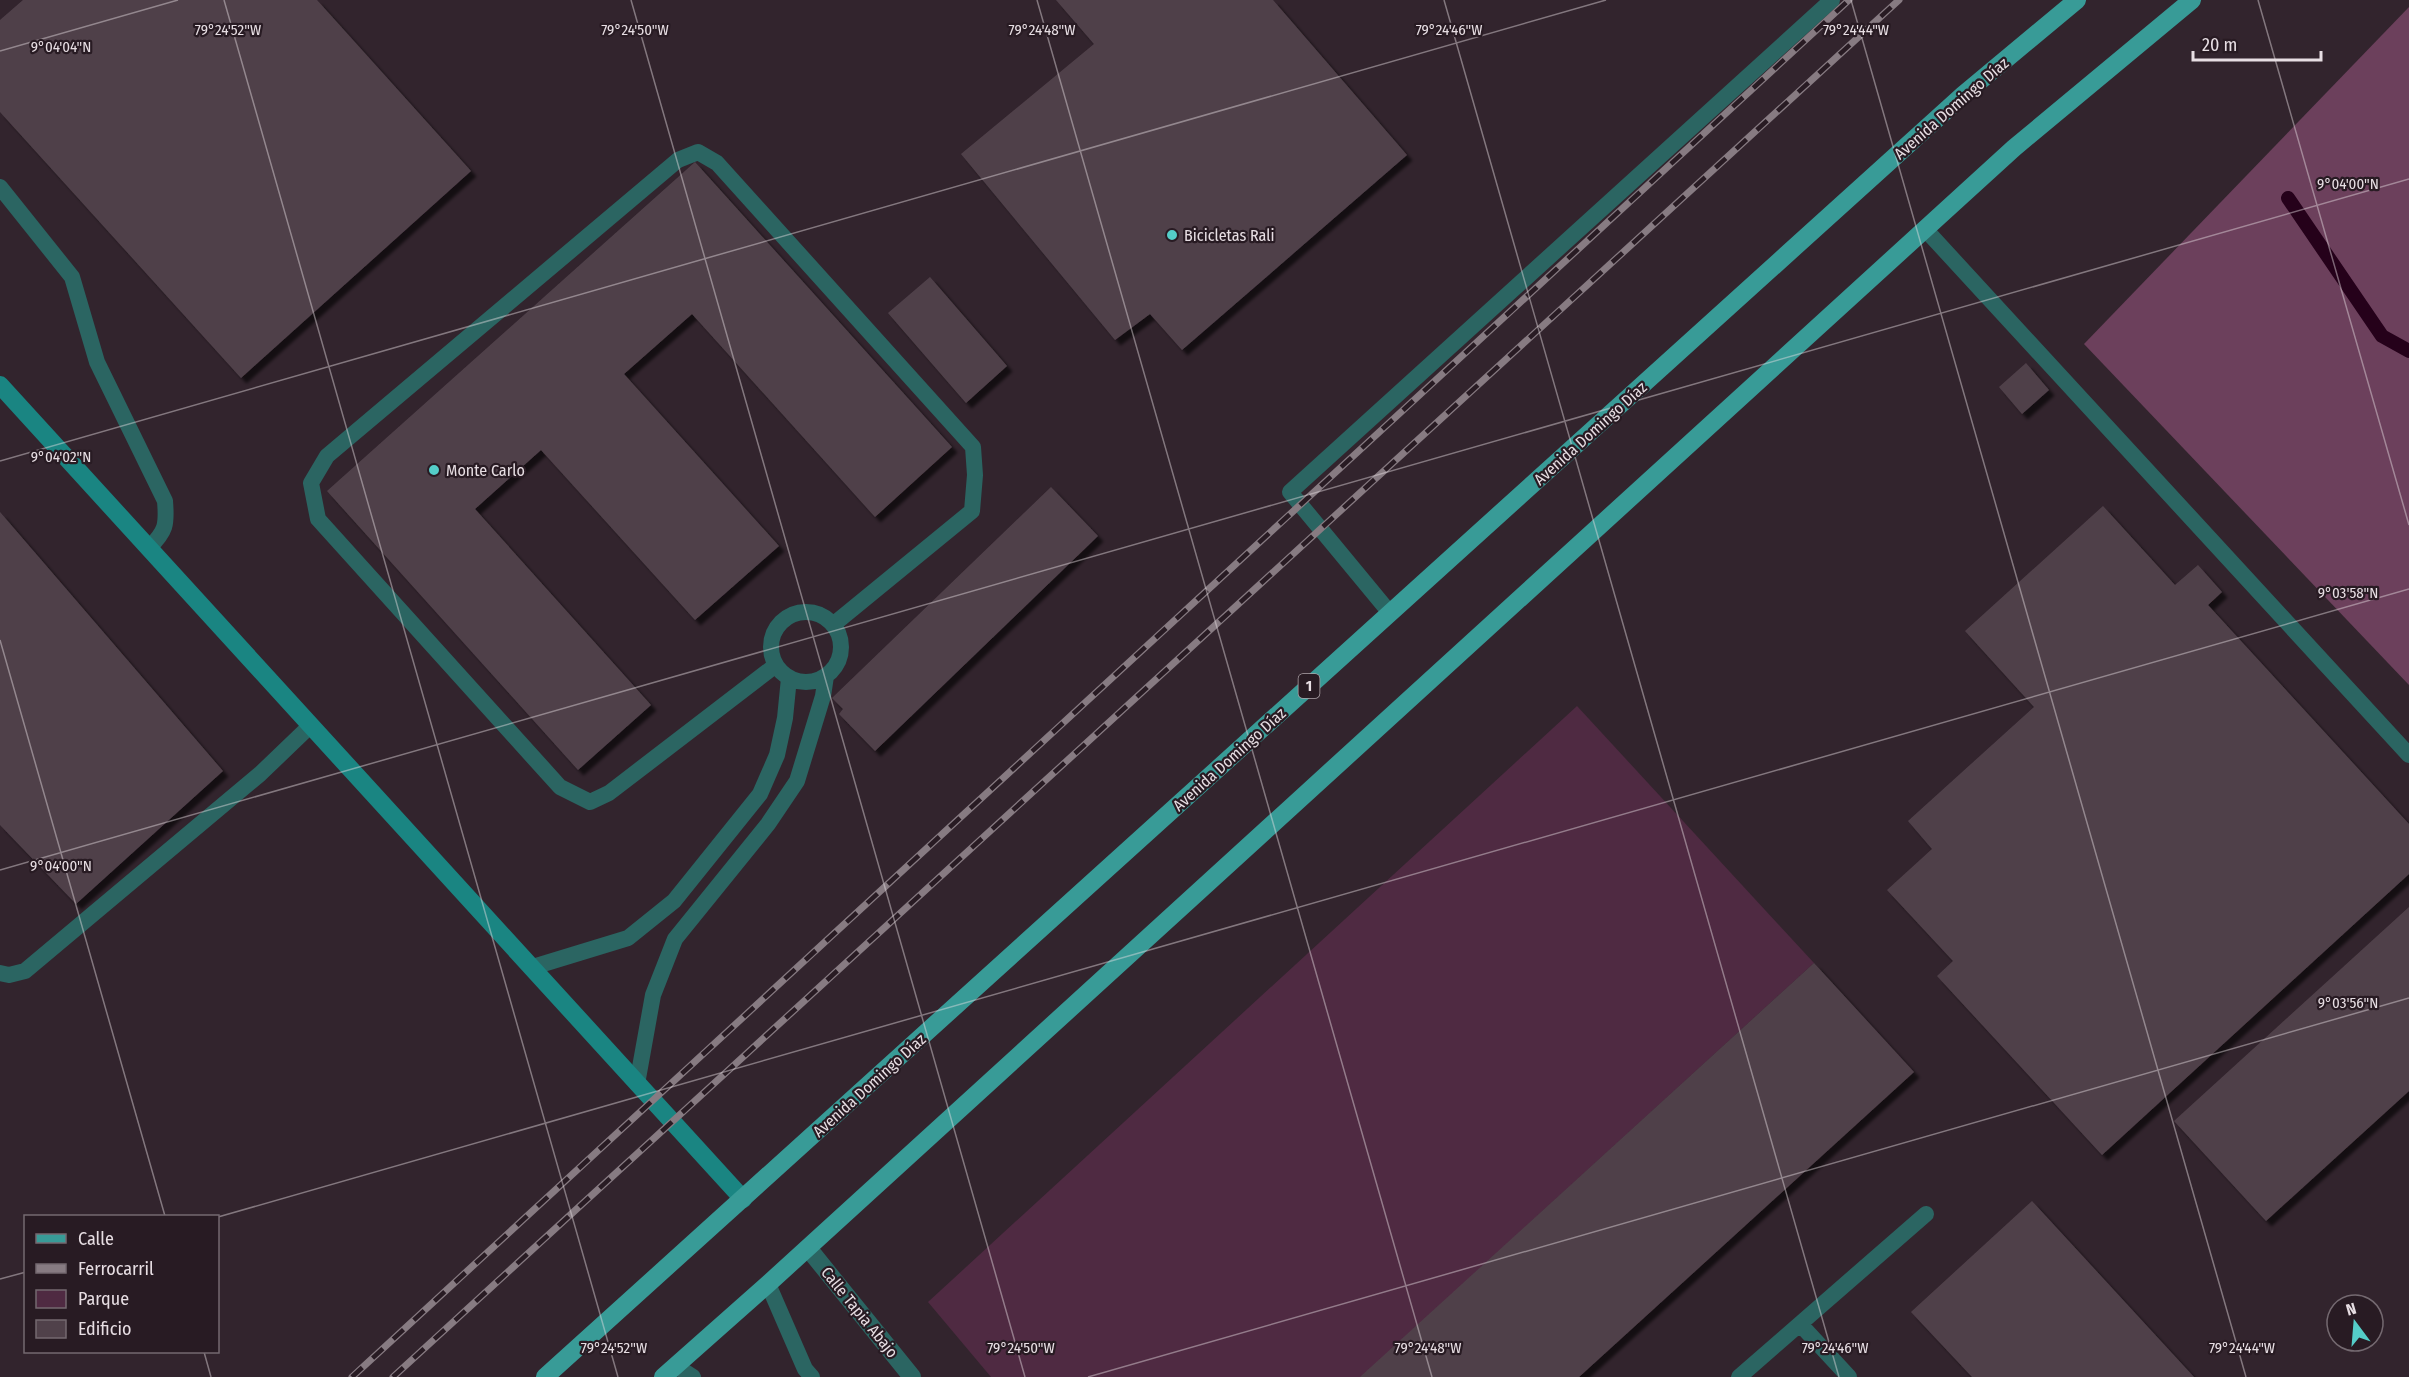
<svg xmlns="http://www.w3.org/2000/svg" width="2409" height="1377" font-family="'Fira Sans Condensed',sans-serif">
<style>
.green{fill:#4f2a42}
.forest{fill:#6c405c}
.lines{fill:none;stroke-linecap:round;stroke-linejoin:round}
.stream{stroke:#25011a;stroke-width:14}
.building{fill:#50414a;filter:url(#shadow)}
.lane{stroke:#2b6562;stroke-width:16}
.street{stroke:#2b6562;stroke-width:18}
.secondary{stroke:#1a8582;stroke-width:18}
.primary{stroke:#389b97;stroke-width:18}
.rail-casing{stroke:#877b82;stroke-width:7}
.rail{stroke:#281b23;stroke-width:4.5;stroke-dasharray:14;stroke-linecap:butt}
.ticks{fill:none;stroke:#e7dee3;stroke-width:1.5;stroke-opacity:0.45}
.poi-dot{fill:#54cdc8;stroke:#281b23;stroke-width:2}
.labels{text-anchor:middle;stroke-width:4.5;stroke-linejoin:round;paint-order:stroke}
.shield{fill:#281b23;stroke:#aea4a9;stroke-width:1.5}
.shield-label{font-size:15px;font-weight:bold;fill:#e7dee3}
.street-label{font-size:16px;fill:#e7dee3;stroke:#281b23}
.poi-label{font-size:16px;fill:#e7dee3;stroke:#281b23;text-anchor:start}
.ticks-label{font-size:15px;text-anchor:middle;fill:#e7dee3;stroke:#281b23;stroke-width:4.5;stroke-linejoin:round;paint-order:stroke}
</style>
<defs>
<filter id="shadow"><feDropShadow dx="5.5" dy="5.5" stdDeviation="1.5" flood-color="#0009"/></filter>
</defs>
<rect width="100%" height="100%" fill="#32242d"/>
<path class="green" d="M 1577,706 L 1814,963 L 1361,1377 L 991,1377 L 928,1302 Z"/>
<path class="forest" d="M 2409,7 L 2409,685 L 2084,344 Z"/>
<g class="lines">
<path class="stream" d="M 2288,198 L 2382,336 L 2409,351"/>
</g>
<path class="building" d="M 23,0 L 317,0 L 471,171 L 241,378 L 0,112 L 0,20 Z
M 1056,0 L 1273,0 L 1407,155 L 1182,350 L 1150,314 L 1115,340 L 961,154 L 1094,44 Z
M 695,162 L 952,447 L 875,517 L 692,314 L 624,374 L 779,546 L 695,620 L 541,450 L 475,509 L 651,705 L 578,770 L 327,491 Z
M 930,277 L 1007,366 L 966,403 L 888,313 Z
M 2026,363 L 2049,390 L 2022,414 L 1999,387 Z
M 1051,487 L 1098,536 L 875,751 L 839,714 L 843,709 L 832,698 Z
M 2103,506 L 2175,585 L 2198,565 L 2222,592 L 2208,605 L 2409,824 L 2409,874 L 2102,1155 L 1937,976 L 1953,961 L 1887,890 L 1932,849 L 1908,821 L 2034,707 L 1965,631 Z
M 0,512 L 223,771 L 76,904 L 0,825 Z
M 2409,907 L 2409,1091 L 2266,1221 L 2174,1121 Z
M 1814,963 L 1914,1072 L 1579,1377 L 1360,1377 Z
M 2032,1201 L 2194,1377 L 1972,1377 L 1911,1312 Z"/>
<g class="lines">
<path class="lane" d="M 0,187 L 72,277 L 97,362 L 165,501 C 167,525 166,531 149,548
M 1925,229 L 2409,755
M771 647a35 35 0 1 1 70 0a35 35 0 1 1-70 0Z
M 1390,613 L 1290,492 L 1832,0
M 776,665 L 609,793 L 590,802 L 560,787 L 318,519 L 311,483 L 327,456 L 678,160 L 698,152 L 717,163 L 973,447 L 975,475 L 972,511 L 834,624
M 533,967 L 628,938 L 674,901 L 760,794 L 777,755 L 785,718 L 789,678
M 0,973 L 9,975 L 25,971 L 260,774 L 310,726
M 637,1084 L 653,995 L 675,939 L 768,824 L 797,781 L 823,696 L 826,676
M 768,1284 L 805,1369 L 812,1377
M 1800,1324 L 1849,1377
M 676,1366 L 693,1377
M 1739,1377 L 1926,1214"/>
<path class="street" d="M 808,1248 L 912,1377"/>
<path class="secondary" d="M 0,385 L 743,1199"/>
<path class="primary" d="M 545,1377 L 1963,95 L 2077,0
M 663,1377 L 768,1284 L 2014,148 L 2192,0"/>
<defs>
<path id="rail" d="M 352,1377 L 1849,0
M 393,1377 L 1899,0"/>
</defs>
<use href="#rail" class="rail-casing"/>
<use href="#rail" class="rail"/>
</g>
<path class="ticks" d="M 224,0 L 618,1377M 631,0 L 1025,1377M 1037,0 L 1432,1377M 1444,0 L 1839,1377M 1851,0 L 2246,1377M 2258,0 L 2409,525M 0,51 L 178,0M 0,461 L 1606,0M 0,640 L 165,1216M 0,870 L 2409,179M 218,1217 L 2409,589M 0,1279 L 26,1272M 204,1352 L 211,1377M 1088,1377 L 2409,998"/>
<g class="poi-dot">
<circle cx="1172" cy="235" r="6"/>
<circle cx="434" cy="470" r="6"/>
</g>
<g class="labels">
<rect class="shield" x="1298.5" y="674" width="21" height="24" rx="4.5"/>
<g class="shield-label">
<text x="1309" y="691">1</text>
</g>
<g class="street-label">
<text transform="translate(1951 108) rotate(-41)" y="6">Avenida Domingo Díaz</text>
<text transform="translate(1590 433) rotate(-42)" y="6">Avenida Domingo Díaz</text>
<text transform="translate(1229 759) rotate(-42)" y="6">Avenida Domingo Díaz</text>
<text transform="translate(869 1085) rotate(-42)" y="6">Avenida Domingo Díaz</text>
<text transform="translate(860 1312) rotate(51)" y="6">Calle Tapia Abajo</text>
</g>
<g class="poi-label">
<text x="1184" y="241">Bicicletas Rali</text>
<text x="446" y="476">Monte Carlo</text>
</g>
</g>
<g class="ticks-label">
<text x="228" y="35">79°24'52"W</text>
<text x="635" y="35">79°24'50"W</text>
<text x="1042" y="35">79°24'48"W</text>
<text x="1449" y="35">79°24'46"W</text>
<text x="1856" y="35">79°24'44"W</text>
<text x="61" y="52">9°04'04"N</text>
<text x="2348" y="189">9°04'00"N</text>
<text x="61" y="462">9°04'02"N</text>
<text x="2348" y="598">9°03'58"N</text>
<text x="61" y="871">9°04'00"N</text>
<text x="2348" y="1008">9°03'56"N</text>
<text x="614" y="1353">79°24'52"W</text>
<text x="1021" y="1353">79°24'50"W</text>
<text x="1428" y="1353">79°24'48"W</text>
<text x="1835" y="1353">79°24'46"W</text>
<text x="2242" y="1353">79°24'44"W</text>
</g>
<rect x="24" y="1215" width="195" height="138" fill="#281b23" stroke="#746970" stroke-width="1.5"/>
<rect x="36" y="1234" width="30" height="9" fill="#389b97" stroke="#746970" stroke-width="1.5"/>
<text x="78" y="1245" font-size="18" fill="#e7dee3">Calle</text>
<rect x="36" y="1264" width="30" height="9" fill="#877b82" stroke="#746970" stroke-width="1.5"/>
<text x="78" y="1275" font-size="18" fill="#e7dee3">Ferrocarril</text>
<rect x="36" y="1290" width="30" height="18" fill="#4f2a42" stroke="#746970" stroke-width="1.5"/>
<text x="78" y="1305" font-size="18" fill="#e7dee3">Parque</text>
<rect x="36" y="1320" width="30" height="18" fill="#50414a" stroke="#746970" stroke-width="1.5"/>
<text x="78" y="1335" font-size="18" fill="#e7dee3">Edificio</text>
<g transform="translate(2355 1323) rotate(344)"><circle r="28" fill="#281b23" stroke="#746970" stroke-width="1.5"/>
<path d="M0-4.5L10 22L0 15L-10 22Z" fill="#54cdc8"/>
<text y="-9" font-size="16" font-weight="bold" text-anchor="middle" fill="#e7dee3">N</text>
</g>
<path d="M2193 51v9h128v-9" fill="none" stroke="#e7dee3" stroke-width="3"/>
<text x="2202" y="51" font-size="18" fill="#e7dee3" stroke="#281b23" stroke-width="4.5" paint-order="stroke">20 m</text>
</svg>
